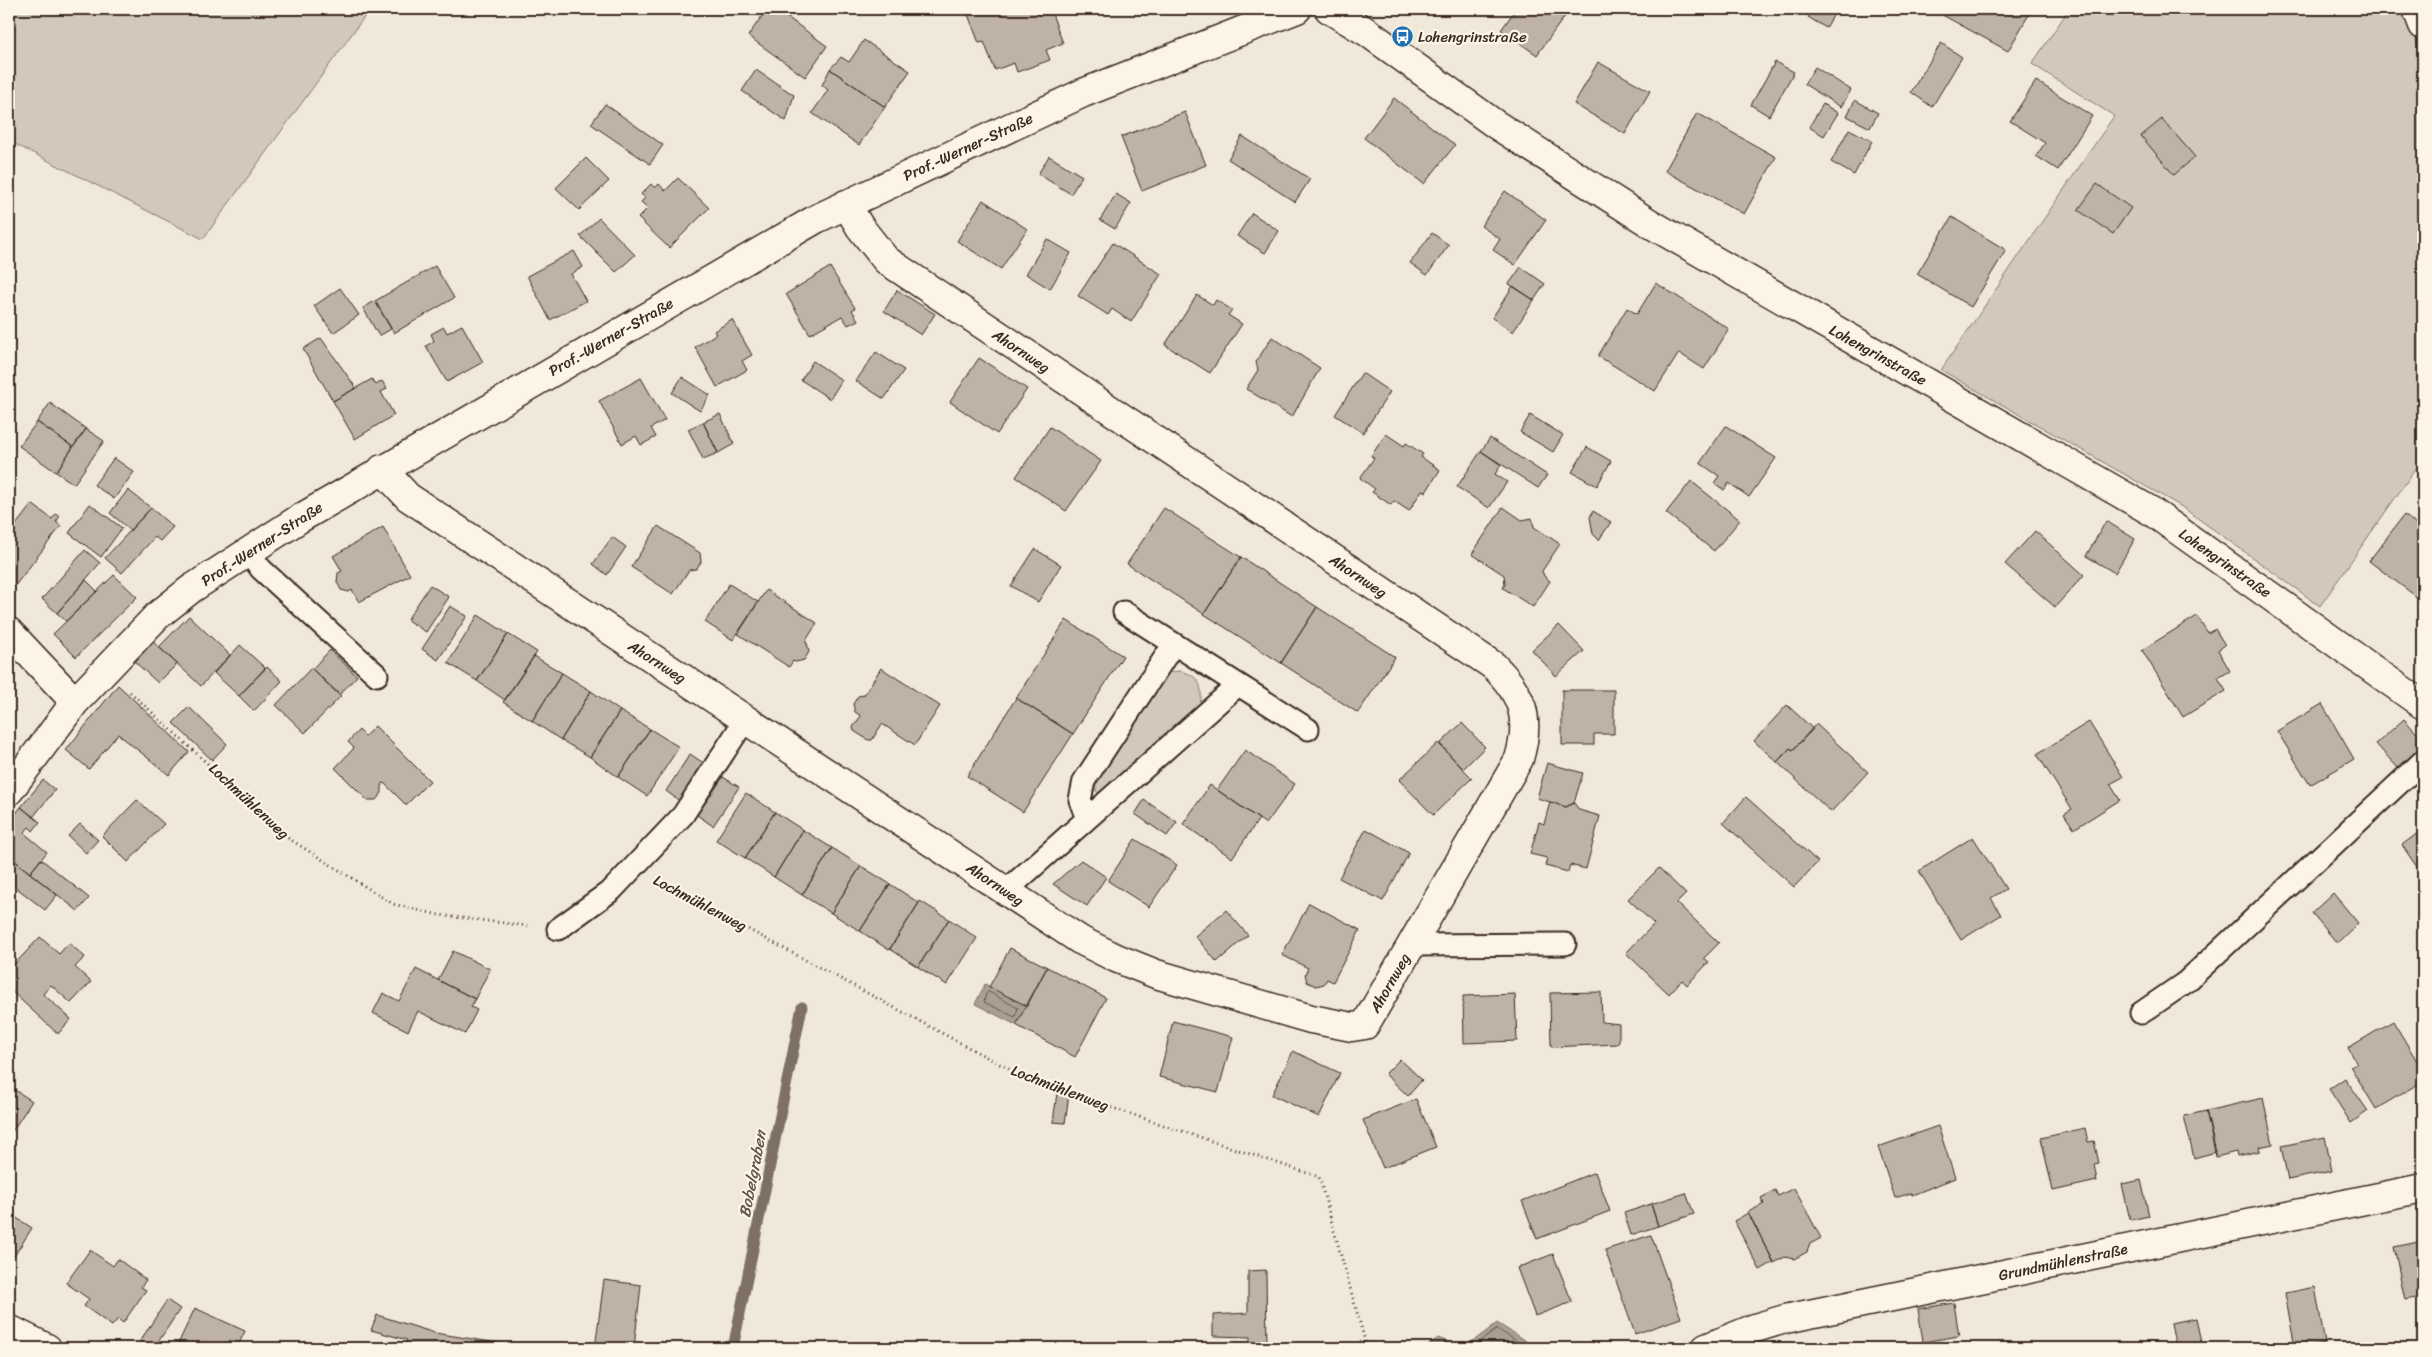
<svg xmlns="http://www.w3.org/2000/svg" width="2432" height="1357" font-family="Sriracha,sans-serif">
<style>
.green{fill:#d2c9ba;stroke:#867a6c}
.water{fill:#aaa091;stroke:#7e7163}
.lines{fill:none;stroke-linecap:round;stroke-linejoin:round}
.shore{stroke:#67594c;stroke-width:1}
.stream{stroke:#7e7163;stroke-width:11}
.building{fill:#beb3a4;stroke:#3b2a1e}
.lane-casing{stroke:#3b2a1e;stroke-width:25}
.street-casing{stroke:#3b2a1e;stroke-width:31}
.path{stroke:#3b2a1e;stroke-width:3;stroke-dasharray:1 4;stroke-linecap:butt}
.lane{stroke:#fcf5e5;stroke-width:21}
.street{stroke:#fcf5e5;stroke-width:28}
.labels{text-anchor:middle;stroke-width:4.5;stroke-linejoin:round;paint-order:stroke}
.poi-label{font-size:15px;fill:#3b2a1e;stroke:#fcf5e5;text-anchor:start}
.street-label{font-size:15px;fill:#3b2a1e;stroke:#fcf5e5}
.water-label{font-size:16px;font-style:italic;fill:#625346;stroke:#fcf5e5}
</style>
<rect width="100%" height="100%" fill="#f0e9d9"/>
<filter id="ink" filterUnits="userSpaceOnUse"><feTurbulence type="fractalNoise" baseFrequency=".02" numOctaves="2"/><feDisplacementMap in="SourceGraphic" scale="10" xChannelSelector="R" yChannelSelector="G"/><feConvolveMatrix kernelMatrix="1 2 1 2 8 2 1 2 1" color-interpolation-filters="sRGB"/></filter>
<g filter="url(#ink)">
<path class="green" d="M 9,9 L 370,9 L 203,239 L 9,141 Z
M 2069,9 L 2405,9 L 2423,58 L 2423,458 L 2320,606 L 2182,507 L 1941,370 L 2114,116 L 2032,64 Z
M 1178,671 C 1198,674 1204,685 1200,704 L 1104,791 L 1099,793 L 1096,791 L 1096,784 L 1125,735 L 1168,673 Z"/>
<path class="water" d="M 985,984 L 1027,1006 L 1016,1025 L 975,1004 Z
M 1497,1323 L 1537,1348 L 1424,1348 L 1438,1338 L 1464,1348 Z"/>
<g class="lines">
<path class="shore" d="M 989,992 L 1018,1008 L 1015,1017 L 984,1002 L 986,994 Z
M 1472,1348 L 1497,1329 L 1528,1348"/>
<path class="stream" d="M 733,1348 L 802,1007"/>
</g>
<path class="building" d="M 767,9 L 776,9 L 827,46 L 805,77 L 748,36 Z
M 977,9 L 1054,9 L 1055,13 L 1052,14 L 1063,43 L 1046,50 L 1050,60 L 1017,72 L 1014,63 L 995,70 L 984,42 L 979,43 L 967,12 Z
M 1516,9 L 1570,9 L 1537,55 L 1501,30 Z
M 1813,9 L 1837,9 L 1826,28 L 1808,17 Z
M 1939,9 L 2032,9 L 2008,51 L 1937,12 Z
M 864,40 L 910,71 L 885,107 L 830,69 L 841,57 L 849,62 Z
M 1941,43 L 1962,57 L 1932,107 L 1911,92 Z
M 1598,62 L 1650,91 L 1625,134 L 1574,104 Z
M 1775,62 L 1794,72 L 1769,116 L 1751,105 Z
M 1815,67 L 1851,90 L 1841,107 L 1804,84 Z
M 830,69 L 885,107 L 859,145 L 812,113 L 828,90 L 822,85 Z
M 756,70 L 794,95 L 786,121 L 742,91 Z
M 2036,81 L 2092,116 L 2058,170 L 2036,156 L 2045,143 L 2010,121 Z
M 1394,98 L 1455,145 L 1424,184 L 1364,138 Z
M 1855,100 L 1878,113 L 1870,128 L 1847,116 Z
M 605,104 L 663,145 L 650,164 L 591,124 Z
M 1823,104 L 1838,113 L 1824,136 L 1809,127 Z
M 1185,112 L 1206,165 L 1142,191 L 1121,137 Z
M 1697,113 L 1776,157 L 1744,214 L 1665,171 Z
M 2162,119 L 2195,157 L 2174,175 L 2141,136 Z
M 1849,129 L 1872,141 L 1854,175 L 1831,162 Z
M 1242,136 L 1310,179 L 1295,202 L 1228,159 Z
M 1049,156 L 1082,176 L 1071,194 L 1038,174 Z
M 586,158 L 609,181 L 579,210 L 556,188 Z
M 678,178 L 709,208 L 669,248 L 638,218 L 648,208 L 641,202 L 645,198 L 641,194 L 651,184 L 655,188 L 659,184 L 665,191 Z
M 2097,184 L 2131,208 L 2113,234 L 2078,210 Z
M 1505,191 L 1546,220 L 1515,265 L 1493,250 L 1500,239 L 1481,226 Z
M 1116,194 L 1131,203 L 1115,229 L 1100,220 Z
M 983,200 L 1027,229 L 1001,269 L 957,241 Z
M 1252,213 L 1279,231 L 1265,253 L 1237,236 Z
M 1952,217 L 2006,250 L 1971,307 L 1917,274 Z
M 599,218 L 635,255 L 616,272 L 580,236 Z
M 1432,233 L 1449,245 L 1427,275 L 1410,263 Z
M 1047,239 L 1071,253 L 1050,289 L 1026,274 Z
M 1113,243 L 1161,274 L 1131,322 L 1112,309 L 1108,315 L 1078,296 Z
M 574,251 L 583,267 L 571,274 L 586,301 L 550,320 L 527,276 Z
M 435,266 L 454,298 L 394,333 L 375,301 Z
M 830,267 L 855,308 L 852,310 L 858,320 L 848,325 L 842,316 L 810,334 L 786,294 Z
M 1521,267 L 1545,284 L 1534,300 L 1509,284 Z
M 1656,283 L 1729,329 L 1704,369 L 1679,353 L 1655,391 L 1598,356 L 1627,308 L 1637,314 Z
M 1513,286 L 1534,300 L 1513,332 L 1492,318 Z
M 340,288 L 359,315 L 333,333 L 314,306 Z
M 897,290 L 935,314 L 921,335 L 884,311 Z
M 1197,295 L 1213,305 L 1216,300 L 1232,310 L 1228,315 L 1242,324 L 1210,373 L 1165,345 Z
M 375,301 L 391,329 L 379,336 L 363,308 Z
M 732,320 L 752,355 L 742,361 L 747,370 L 717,387 L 695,347 L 716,334 L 714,331 Z
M 462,325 L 483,362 L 447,382 L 426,346 L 434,341 L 431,334 L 444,327 L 447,333 Z
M 1272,337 L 1320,368 L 1292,417 L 1246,389 L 1258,370 L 1256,362 Z
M 321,338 L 356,388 L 333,401 L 303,349 Z
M 876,352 L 904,370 L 884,399 L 856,381 Z
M 979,358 L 1027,389 L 997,434 L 950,402 Z
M 813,361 L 842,380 L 830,399 L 801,380 Z
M 1362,373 L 1390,392 L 1363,433 L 1335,415 Z
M 682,377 L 710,395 L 700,411 L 672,393 Z
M 641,378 L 665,420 L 651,428 L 656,437 L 641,445 L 636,436 L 622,444 L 599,401 Z
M 372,379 L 376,385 L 382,381 L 387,389 L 381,392 L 394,415 L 355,439 L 333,401 Z
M 50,403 L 86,429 L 73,447 L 37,422 Z
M 720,414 L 734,444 L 718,453 L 703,422 Z
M 1530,415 L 1563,435 L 1553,452 L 1520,432 Z
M 37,422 L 73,447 L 56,472 L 19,446 Z
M 703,422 L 718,453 L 703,459 L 688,429 Z
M 1726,426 L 1776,458 L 1749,497 L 1729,483 L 1724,490 L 1714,483 L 1719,476 L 1700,463 Z
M 1050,427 L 1101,461 L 1066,511 L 1016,477 Z
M 86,429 L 104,441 L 74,484 L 56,472 Z
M 1386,434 L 1404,446 L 1406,443 L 1423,454 L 1421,457 L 1440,470 L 1426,492 L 1422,490 L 1409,511 L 1394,501 L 1391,505 L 1372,492 L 1375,489 L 1360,478 L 1374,458 L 1371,456 Z
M 1490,438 L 1547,475 L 1538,488 L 1481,451 Z
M 1587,447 L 1611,461 L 1597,486 L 1572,472 Z
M 1481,451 L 1501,465 L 1495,474 L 1507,482 L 1489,508 L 1457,487 Z
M 114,458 L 134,472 L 114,499 L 94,485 Z
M 1691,481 L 1740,520 L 1714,551 L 1666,513 Z
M 128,490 L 151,508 L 130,530 L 110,513 Z
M 32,504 L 52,519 L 56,514 L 60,516 L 56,522 L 61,526 L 14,587 L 9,583 L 9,534 Z
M 90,504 L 122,528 L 101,557 L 69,533 Z
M 1503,507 L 1522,520 L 1532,518 L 1534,527 L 1560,544 L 1542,571 L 1544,576 L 1550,581 L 1533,607 L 1503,588 L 1505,584 L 1504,575 L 1472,554 Z
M 151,508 L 173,527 L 160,541 L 155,537 L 122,573 L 105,558 Z
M 1164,508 L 1241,557 L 1204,614 L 1127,564 Z
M 1593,511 L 1611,522 L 1599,540 L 1593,534 L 1590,517 Z
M 2404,515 L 2423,529 L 2422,601 L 2369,561 Z
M 2106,521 L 2135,539 L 2115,573 L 2086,556 Z
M 658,526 L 700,553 L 701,562 L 696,569 L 689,570 L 673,594 L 631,567 Z
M 383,527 L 410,575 L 359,602 L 352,590 L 349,592 L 341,590 L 337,582 L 338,573 L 342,571 L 333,556 Z
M 2035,531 L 2084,575 L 2055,607 L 2005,564 Z
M 612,537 L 626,547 L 607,575 L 593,564 Z
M 1035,549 L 1061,565 L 1038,602 L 1011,586 Z
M 85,550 L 100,563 L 57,613 L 42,599 Z
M 1241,557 L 1317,607 L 1281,663 L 1204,614 Z
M 114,575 L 137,597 L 76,657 L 53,634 Z
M 86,580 L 97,591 L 66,621 L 57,613 Z
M 729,584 L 758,602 L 733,640 L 705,622 Z
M 430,585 L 449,597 L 426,632 L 407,620 Z
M 766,590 L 817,623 L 805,642 L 807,643 L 809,652 L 804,660 L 796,662 L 793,661 L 789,667 L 738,634 Z
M 450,606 L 467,616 L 438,660 L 422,649 Z
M 1317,607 L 1395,657 L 1358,713 L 1281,663 Z
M 478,615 L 508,634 L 477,681 L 448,663 Z
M 189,616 L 230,655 L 201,686 L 159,647 Z
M 2197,616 L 2208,633 L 2215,629 L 2225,645 L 2218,650 L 2230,671 L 2218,678 L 2226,691 L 2183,717 L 2142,650 Z
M 1066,620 L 1123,656 L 1073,734 L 1016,698 Z
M 1559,625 L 1584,651 L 1556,676 L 1532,650 Z
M 508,634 L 537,652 L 505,700 L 477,681 Z
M 153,642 L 177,664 L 158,683 L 135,662 Z
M 240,645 L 265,668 L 239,696 L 214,673 Z
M 330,650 L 357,676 L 339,695 L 312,669 Z
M 534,656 L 562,673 L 532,721 L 503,702 Z
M 267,667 L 282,681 L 254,711 L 239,696 Z
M 311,668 L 341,696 L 305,733 L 276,705 Z
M 881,668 L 940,706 L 915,745 L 882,724 L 872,740 L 868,740 L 854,731 L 853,727 L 861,716 L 855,712 L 853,704 L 858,696 L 864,695 Z
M 562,673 L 591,691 L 561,740 L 532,721 Z
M 118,685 L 189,752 L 169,775 L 118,734 L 89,769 L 66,750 Z
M 1562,690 L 1614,690 L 1614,734 L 1594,734 L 1594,745 L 1562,745 Z
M 591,691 L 620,711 L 590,757 L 561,740 Z
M 1016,698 L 1073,734 L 1023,812 L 967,776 Z
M 2322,704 L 2354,759 L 2310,785 L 2277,731 Z
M 1787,705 L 1813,729 L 1793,750 L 1790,748 L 1777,762 L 1754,741 Z
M 189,707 L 227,744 L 212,760 L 173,723 Z
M 620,711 L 650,729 L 618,777 L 590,757 Z
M 2404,719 L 2423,740 L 2423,745 L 2398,768 L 2376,744 Z
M 2089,722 L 2123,777 L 2110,784 L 2120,800 L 2074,829 L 2064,814 L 2072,809 L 2037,754 Z
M 1462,723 L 1485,747 L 1463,769 L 1440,744 Z
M 1816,724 L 1868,772 L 1831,812 L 1777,762 L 1790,748 L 1793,750 Z
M 375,726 L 430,781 L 406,805 L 384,783 L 382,784 L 382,793 L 376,800 L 367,800 L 335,768 L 354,748 L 348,742 L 359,730 L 365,736 Z
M 650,729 L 679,747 L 647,796 L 618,777 Z
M 1438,743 L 1472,778 L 1433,815 L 1399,780 Z
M 1245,750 L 1295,784 L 1266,824 L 1217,790 Z
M 690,754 L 705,764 L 681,802 L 666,791 Z
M 1547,763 L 1583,773 L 1574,803 L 1566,807 L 1537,798 Z
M 723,777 L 739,787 L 713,826 L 697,815 Z
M 43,780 L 55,790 L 33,817 L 21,807 Z
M 1210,785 L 1259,819 L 1232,858 L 1183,824 Z
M 746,793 L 775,812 L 745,858 L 716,840 Z
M 1746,797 L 1818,862 L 1794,887 L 1723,823 Z
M 137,800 L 164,824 L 128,862 L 102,836 Z
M 1144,800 L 1177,822 L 1167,836 L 1135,814 Z
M 1550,802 L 1566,807 L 1574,803 L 1579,810 L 1600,816 L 1586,869 L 1570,865 L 1568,872 L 1545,866 L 1547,858 L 1530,854 L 1539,822 L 1544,824 Z
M 21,807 L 40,822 L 33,831 L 29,827 L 24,833 L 47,852 L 30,873 L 9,856 L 9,822 Z
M 775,812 L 803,830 L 774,877 L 745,858 Z
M 80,824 L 98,840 L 86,853 L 68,836 Z
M 1366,829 L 1409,853 L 1383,901 L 1339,878 Z
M 2423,829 L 2423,876 L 2402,845 Z
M 803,830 L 832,848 L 802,895 L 774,877 Z
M 1973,837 L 2006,889 L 1991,898 L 2001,915 L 1961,940 L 1919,871 Z
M 1135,839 L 1177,865 L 1149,907 L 1108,881 Z
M 832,848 L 861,866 L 831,913 L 802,895 Z
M 9,856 L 57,895 L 45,910 L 9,882 Z
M 41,859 L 89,898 L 78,911 L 30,873 Z
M 1081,860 L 1106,877 L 1087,906 L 1053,884 Z
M 861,866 L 890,884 L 860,931 L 831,913 Z
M 1659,868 L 1686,894 L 1677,903 L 1719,943 L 1704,958 L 1709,962 L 1687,985 L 1682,980 L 1669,994 L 1626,953 L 1654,924 L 1628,899 Z
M 890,884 L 919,903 L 889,950 L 860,931 Z
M 2333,893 L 2358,923 L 2337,943 L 2312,913 Z
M 920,901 L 949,919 L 918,967 L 890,949 Z
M 1309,903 L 1360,930 L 1333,982 L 1327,979 L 1324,984 L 1316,986 L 1307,982 L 1305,974 L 1308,968 L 1282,955 Z
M 1226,910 L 1248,935 L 1217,962 L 1195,936 Z
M 949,919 L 977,938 L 947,985 L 918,967 Z
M 40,937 L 59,954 L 69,943 L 85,957 L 75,967 L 91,982 L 71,1003 L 51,985 L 43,994 L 71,1019 L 58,1034 L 9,989 L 9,970 Z
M 1010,948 L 1047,967 L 1027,1006 L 989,987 Z
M 453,951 L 490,969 L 475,999 L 438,980 Z
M 1047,967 L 1106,998 L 1075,1057 L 1016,1025 Z
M 416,969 L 475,999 L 471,1007 L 477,1010 L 465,1034 L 418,1011 L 408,1031 L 373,1013 L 383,993 L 399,1001 Z
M 1601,992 L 1602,1022 L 1619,1024 L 1619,1042 L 1617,1044 L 1551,1047 L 1550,993 Z
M 1515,994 L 1517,1041 L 1464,1043 L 1463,996 Z
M 1173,1021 L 1233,1037 L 1218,1092 L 1159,1077 Z
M 2393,1021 L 2423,1071 L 2423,1081 L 2376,1109 L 2350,1066 L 2357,1063 L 2348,1048 Z
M 1293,1051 L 1340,1073 L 1319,1117 L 1272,1095 Z
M 1400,1059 L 1422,1080 L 1408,1096 L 1385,1074 Z
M 2345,1078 L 2368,1111 L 2351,1123 L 2329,1089 Z
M 9,1086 L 32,1101 L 11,1133 L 9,1132 Z
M 1057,1093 L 1069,1094 L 1065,1123 L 1053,1122 Z
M 2263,1098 L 2273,1144 L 2259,1147 L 2260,1151 L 2237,1156 L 2236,1152 L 2216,1157 L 2206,1111 Z
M 1416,1099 L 1436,1147 L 1383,1168 L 1363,1120 Z
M 2206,1111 L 2216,1152 L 2194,1158 L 2184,1116 Z
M 1938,1126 L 1955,1178 L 1912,1195 L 1911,1193 L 1895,1198 L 1878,1147 Z
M 2085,1128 L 2088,1142 L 2094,1141 L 2099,1163 L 2094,1164 L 2097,1181 L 2053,1191 L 2041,1138 Z
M 2325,1137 L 2332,1171 L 2288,1180 L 2281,1146 Z
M 1595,1172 L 1610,1211 L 1537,1239 L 1522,1201 Z
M 2141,1180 L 2149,1216 L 2130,1220 L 2122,1184 Z
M 1794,1188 L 1821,1238 L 1810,1244 L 1807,1252 L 1794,1259 L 1785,1257 L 1774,1263 L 1748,1212 L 1764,1204 L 1761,1198 L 1775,1190 L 1778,1196 Z
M 1686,1193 L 1694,1214 L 1658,1226 L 1651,1204 Z
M 1651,1204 L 1658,1226 L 1631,1235 L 1624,1213 Z
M 9,1213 L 32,1228 L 9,1264 Z
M 1748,1213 L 1774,1262 L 1760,1270 L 1734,1221 Z
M 1651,1235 L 1681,1318 L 1635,1334 L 1605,1250 Z
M 2423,1241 L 2423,1297 L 2405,1300 L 2394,1247 Z
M 90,1250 L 113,1266 L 118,1259 L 146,1280 L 141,1287 L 146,1290 L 123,1323 L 118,1319 L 112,1326 L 84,1306 L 89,1299 L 66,1283 Z
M 1553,1254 L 1572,1302 L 1535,1316 L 1517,1268 Z
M 1266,1270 L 1267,1348 L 1250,1348 L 1250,1337 L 1213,1336 L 1213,1315 L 1248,1313 L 1248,1271 Z
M 604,1280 L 641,1285 L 634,1348 L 595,1348 Z
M 2315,1287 L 2325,1343 L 2295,1348 L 2285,1293 Z
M 167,1300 L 180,1309 L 154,1348 L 151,1348 L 140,1341 Z
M 1954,1303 L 1959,1336 L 1923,1342 L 1918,1309 Z
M 195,1308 L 245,1331 L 237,1348 L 176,1348 Z
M 377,1315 L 435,1333 L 504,1344 L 503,1348 L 404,1348 L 407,1340 L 371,1330 Z
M 2196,1318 L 2202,1348 L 2176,1348 L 2171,1323 Z"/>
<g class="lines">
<defs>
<path id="lane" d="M 248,551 L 261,569 L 377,675
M 1124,612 L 1308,729
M 1173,645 L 1084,781 L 1080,800 L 1087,819 L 1238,685
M 1006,891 L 1087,819
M 558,929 L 612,890 L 683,815 L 745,720
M 1412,945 L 1565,944
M 2141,1013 L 2186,982 L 2423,761"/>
<path id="street" d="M 1329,9 L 1367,32 L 1495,124 L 1651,224 L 2151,511 L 2423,705
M 2417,9 L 2423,25
M 382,469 L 408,497 L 1080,940 L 1116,958 L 1156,974 L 1311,1019 L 1352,1027 L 1365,1025 L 1519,759 C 1531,718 1523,695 1494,666 L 886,260 L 860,227 L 846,204
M 9,632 L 75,702
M 9,791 L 75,702 L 157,616 L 191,589 L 299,519 L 816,219 L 1083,93 L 1297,9
M 9,1329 L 47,1348
M 1706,1348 L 1755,1328 L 1785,1319 L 2423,1188"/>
</defs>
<use href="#lane" class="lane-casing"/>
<use href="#street" class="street-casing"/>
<path class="path" d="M 130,692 L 288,838 L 393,904 L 439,915 L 528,926
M 660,882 L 1007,1068 L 1050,1087 L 1319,1177 L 1367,1348"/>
<use href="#lane" class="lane"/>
<use href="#street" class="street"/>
</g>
</g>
<defs>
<symbol id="bus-disc" viewBox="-11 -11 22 22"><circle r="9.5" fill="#1f6fb2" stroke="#fcf5e5"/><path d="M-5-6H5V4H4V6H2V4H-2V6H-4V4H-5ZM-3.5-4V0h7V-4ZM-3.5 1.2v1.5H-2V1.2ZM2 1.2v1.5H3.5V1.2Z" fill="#fff"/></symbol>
</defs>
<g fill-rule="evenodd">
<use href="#bus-disc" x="1390" y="24" width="25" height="25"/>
</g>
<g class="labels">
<g class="poi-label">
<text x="1418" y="42">Lohengrinstraße</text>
</g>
<g class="street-label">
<text transform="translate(968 147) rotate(-25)" y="5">Prof.-Werner-Straße</text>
<text transform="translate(611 337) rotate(-30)" y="5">Prof.-Werner-Straße</text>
<text transform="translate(1021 351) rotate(34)" y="5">Ahornweg</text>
<text transform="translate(1878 355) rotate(29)" y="5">Lohengrinstraße</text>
<text transform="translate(262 544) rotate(-33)" y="5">Prof.-Werner-Straße</text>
<text transform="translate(2225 563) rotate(35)" y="5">Lohengrinstraße</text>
<text transform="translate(1358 576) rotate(34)" y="5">Ahornweg</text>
<text transform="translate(657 662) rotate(33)" y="5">Ahornweg</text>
<text transform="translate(249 801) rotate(43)" y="5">Lochmühlenweg</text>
<text transform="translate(995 884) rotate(34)" y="5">Ahornweg</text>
<text transform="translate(700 903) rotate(28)" y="5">Lochmühlenweg</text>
<text transform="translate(1390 983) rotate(-60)" y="5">Ahornweg</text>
<text transform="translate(1060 1088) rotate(21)" y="5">Lochmühlenweg</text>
<text transform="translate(2063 1262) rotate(-12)" y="5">Grundmühlenstraße</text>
</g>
<g class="water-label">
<text transform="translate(752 1174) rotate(-79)" y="6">Bobelgraben</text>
</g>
</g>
<rect width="2432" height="1357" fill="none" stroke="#fcf5e5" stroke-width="30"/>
<rect x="15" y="15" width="2402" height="1327" fill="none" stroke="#3b2a1e" stroke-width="2" filter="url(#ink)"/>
</svg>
